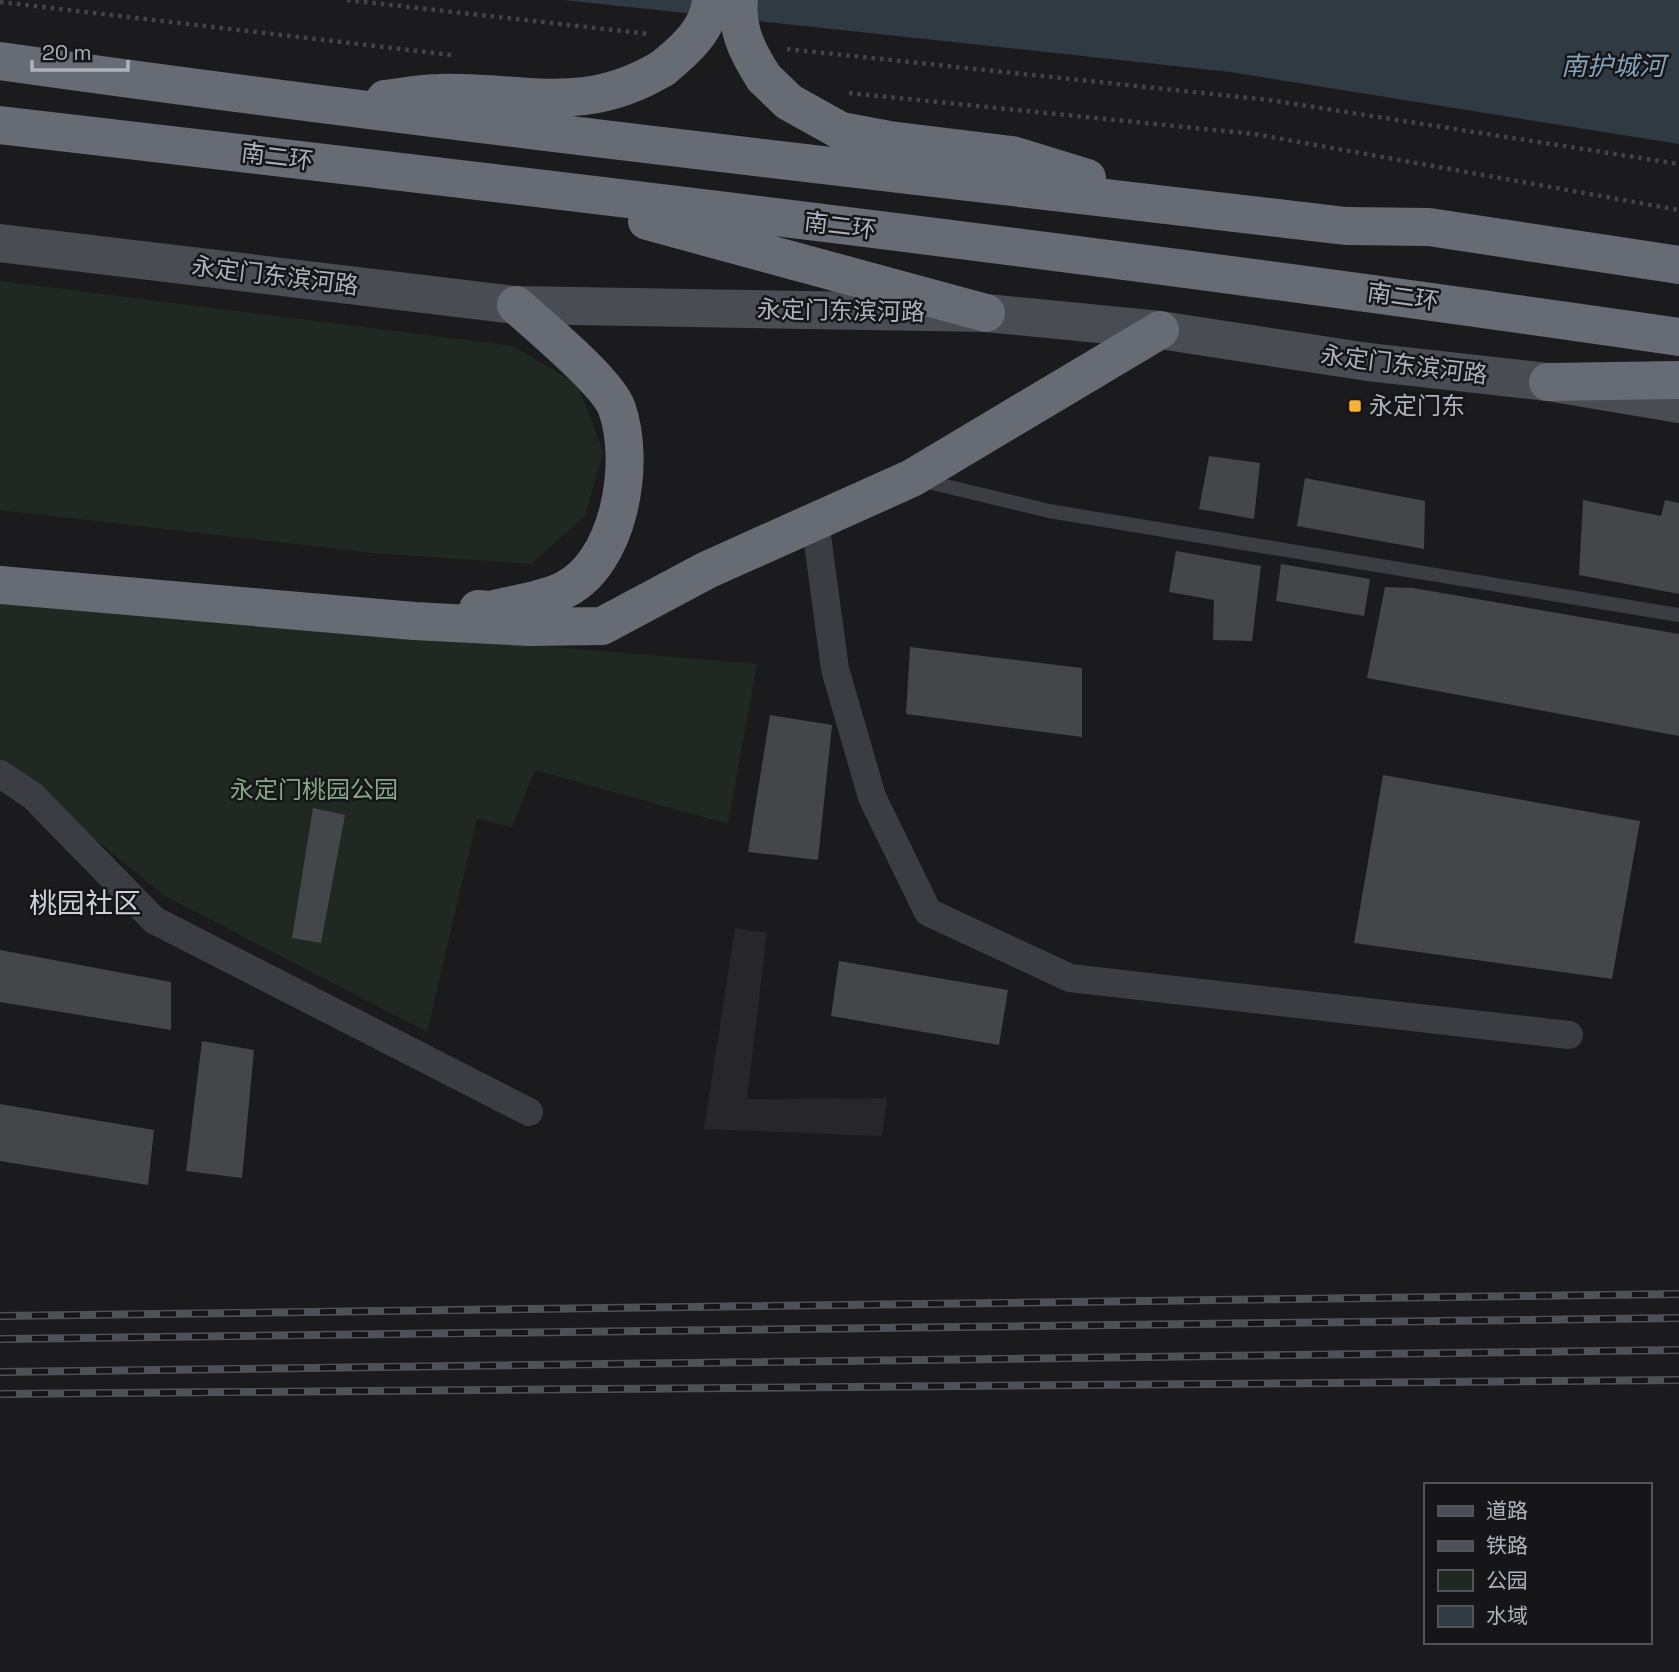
<svg xmlns="http://www.w3.org/2000/svg" width="1679" height="1672" font-family="'Space Grotesk','Noto Sans SC',sans-serif">
<style>
.built{fill:#27272a}
.green{fill:#202921}
.water{fill:#303a42}
.building{fill:#45464a}
.lines{fill:none;stroke-linecap:round;stroke-linejoin:round}
.path{stroke:#414449;stroke-width:4.5;stroke-dasharray:3.5 5;stroke-linecap:butt}
.lane{stroke:#3b3d42;stroke-width:14}
.street{stroke:#3b3d42;stroke-width:28}
.secondary{stroke:#494c52;stroke-width:38}
.highway{stroke:#676b73;stroke-width:38}
.rail-casing{stroke:#4e5157;stroke-width:8}
.rail{stroke:#161618;stroke-width:5;stroke-dasharray:16;stroke-linecap:butt}
.highway-bridge{stroke:#676b73;stroke-width:38}
.poi-dot{fill:#f8b237;stroke:#161618;stroke-width:2.5}
.labels{text-anchor:middle;stroke-width:5;stroke-linejoin:round;paint-order:stroke}
.street-label{font-size:24px;fill:#adb2bd;stroke:#161618}
.poi-label{font-size:24px;fill:#adb2bd;stroke:#161618;text-anchor:start}
.park-label{font-size:24px;fill:#84a885;stroke:#161618}
.water-label{font-size:26px;font-style:italic;fill:#84a1b8;stroke:#161618}
.quarter-label{font-size:28px;fill:#ced1d9;stroke:#161618}
</style>
<rect width="100%" height="100%" fill="#1b1b1d"/>
<path class="built" d="M 735,928 L 767,933 L 747,1099 L 887,1098 L 882,1136 L 704,1129 Z"/>
<path class="green" d="M 0,281 L 513,346 L 577,384 L 603,452 L 585,516 L 531,564 L 373,553 L 0,510 Z
M 0,601 L 757,664 L 728,824 L 535,770 L 512,827 L 477,819 L 427,1032 L 165,896 L 0,762 Z"/>
<path class="water" d="M 564,0 L 1679,0 L 1679,144 L 1230,72 Z"/>
<path class="building" d="M 1209,456 L 1260,463 L 1254,519 L 1199,509 Z
M 1305,478 L 1425,501 L 1424,549 L 1297,526 Z
M 1583,500 L 1661,516 L 1665,500 L 1679,503 L 1679,594 L 1579,575 Z
M 1176,551 L 1261,566 L 1252,641 L 1213,640 L 1214,600 L 1169,592 Z
M 1281,564 L 1370,579 L 1364,616 L 1276,601 Z
M 1385,587 L 1413,588 L 1679,634 L 1679,736 L 1367,678 Z
M 910,647 L 1082,668 L 1082,737 L 906,714 Z
M 770,715 L 832,725 L 818,860 L 748,852 Z
M 1383,775 L 1640,821 L 1612,979 L 1354,943 Z
M 313,808 L 345,815 L 321,943 L 292,938 Z
M 0,950 L 171,982 L 171,1030 L 0,1002 Z
M 839,961 L 1008,990 L 999,1045 L 831,1016 Z
M 202,1041 L 254,1050 L 242,1178 L 186,1171 Z
M 0,1104 L 154,1130 L 148,1185 L 0,1161 Z"/>
<g class="lines">
<path class="path" d="M 347,0 L 649,34
M 0,2 L 452,55
M 787,49 L 1269,100 L 1679,164
M 849,93 L 1254,134 L 1679,210"/>
<path class="lane" d="M 920,480 L 1049,511 L 1679,615"/>
<path class="street" d="M 815,521 L 835,669 L 872,797 L 928,912 L 1070,978 L 1569,1035
M 0,774 L 33,796 L 154,920 L 529,1112"/>
<path class="secondary" d="M 0,243 L 516,305 L 986,313 L 1160,330 L 1368,362 L 1548,382 L 1679,404"/>
<path class="highway" d="M 0,61 C 448,124 897,173 1346,226 L 1429,227 L 1679,265
M 764,78 L 789,102 L 841,131 L 889,140 L 1012,155 L 1087,178
M 385,99 C 403,97 421,93 438,93 C 524,90 582,117 663,68
M 0,125 C 560,190 1121,256 1679,337
M 647,221 L 986,313
M 1548,382 L 1679,380
M 0,585 L 414,621 L 529,627 L 602,626 L 707,570 L 912,478 L 1160,330
M 478,609 L 490,610 C 513,604 540,601 562,591 C 620,565 636,462 617,409 C 608,382 539,326 516,305"/>
<defs>
<path id="rail" d="M 0,1316 L 1679,1294
M 0,1339 L 1679,1318
M 0,1372 L 1679,1350
M 0,1394 L 1679,1380"/>
</defs>
<use href="#rail" class="rail-casing"/>
<use href="#rail" class="rail"/>
<path class="highway-bridge" d="M 739,0 C 736,30 748,53 764,78
M 663,68 C 685,50 709,29 711,0"/>
</g>
<rect class="poi-dot" x="1348" y="399" width="14" height="14" rx="3.5"/>
<g class="labels">
<g class="street-label">
<text transform="translate(277 157) rotate(7)" y="8">南二环</text>
<text transform="translate(840 226) rotate(7)" y="8">南二环</text>
<text transform="translate(275 276) rotate(7)" y="8">永定门东滨河路</text>
<text transform="translate(1403 297) rotate(8)" y="8">南二环</text>
<text transform="translate(841 311) rotate(1)" y="8">永定门东滨河路</text>
<text transform="translate(1404 365) rotate(7)" y="8">永定门东滨河路</text>
</g>
<g class="poi-label">
<text x="1369" y="414">永定门东</text>
</g>
<g class="park-label">
<text x="314" y="798">永定门桃园公园</text>
</g>
<g class="water-label">
<text x="1613" y="75">南护城河</text>
</g>
<g class="quarter-label">
<text x="85" y="913">桃园社区</text>
</g>
</g>
<rect x="1424" y="1483" width="228" height="161" fill="#161618" stroke="#52545a" stroke-width="2"/>
<rect x="1438" y="1506" width="35" height="10" fill="#494c52" stroke="#52545a" stroke-width="2"/>
<text x="1486" y="1518" font-size="21" fill="#adb2bd">道路</text>
<rect x="1438" y="1541" width="35" height="10" fill="#4e5157" stroke="#52545a" stroke-width="2"/>
<text x="1486" y="1553" font-size="21" fill="#adb2bd">铁路</text>
<rect x="1438" y="1570" width="35" height="21" fill="#202921" stroke="#52545a" stroke-width="2"/>
<text x="1486" y="1588" font-size="21" fill="#adb2bd">公园</text>
<rect x="1438" y="1606" width="35" height="21" fill="#303a42" stroke="#52545a" stroke-width="2"/>
<text x="1486" y="1623" font-size="21" fill="#adb2bd">水域</text>
<path d="M32 60v10h96v-10" fill="none" stroke="#adb2bd" stroke-width="3.5"/>
<text x="42" y="60" font-size="21" fill="#adb2bd" stroke="#161618" stroke-width="5" paint-order="stroke">20 m</text>
</svg>
